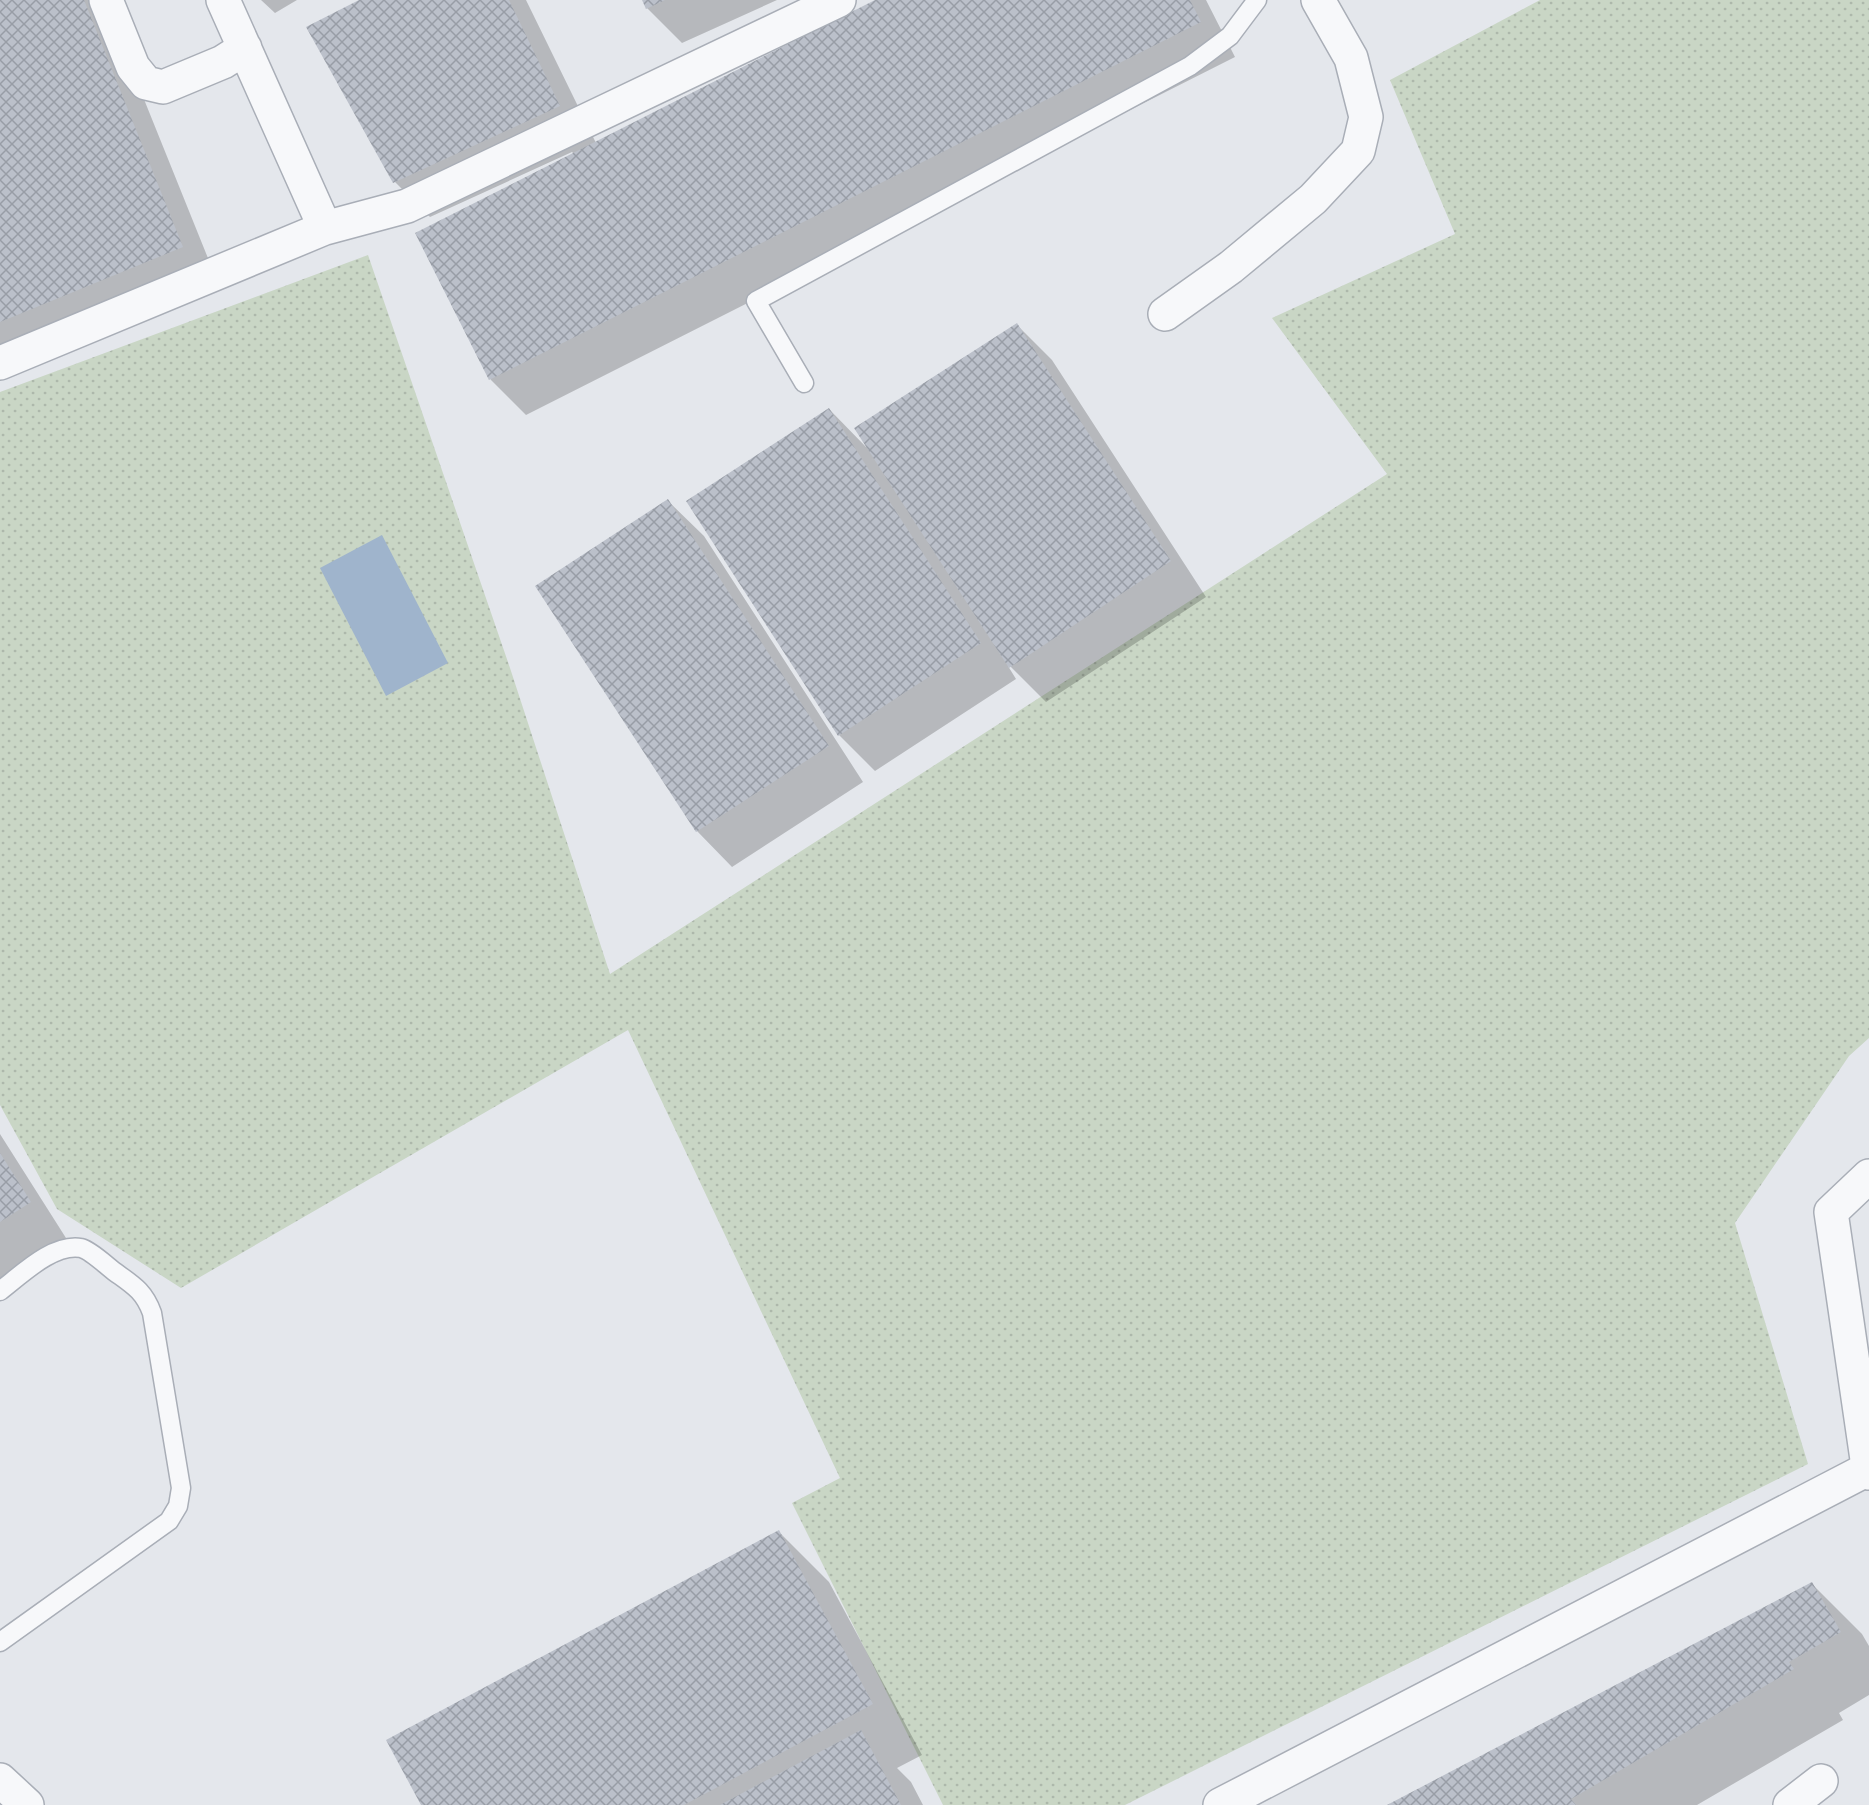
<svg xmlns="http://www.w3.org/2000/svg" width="1869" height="1805" font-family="'Noto Sans',sans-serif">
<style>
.grass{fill:url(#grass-dots)}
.water{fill:#9fb4cc}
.shadow{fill:#0003}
.building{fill:url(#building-cross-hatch)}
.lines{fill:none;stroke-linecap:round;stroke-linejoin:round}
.service-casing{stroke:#a9aeb7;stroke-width:21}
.minor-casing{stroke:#a9aeb7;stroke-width:36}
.tertiary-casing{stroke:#a9aeb7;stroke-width:36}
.service{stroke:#f7f8fa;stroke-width:18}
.minor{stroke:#f7f8fa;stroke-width:33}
.tertiary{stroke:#f7f8fa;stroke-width:33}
</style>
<defs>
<pattern id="grass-dots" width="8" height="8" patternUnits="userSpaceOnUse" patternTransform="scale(1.5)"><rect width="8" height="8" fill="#c9d6c5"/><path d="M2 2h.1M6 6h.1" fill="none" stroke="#adb8ab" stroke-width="1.8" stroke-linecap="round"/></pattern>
<pattern id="building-cross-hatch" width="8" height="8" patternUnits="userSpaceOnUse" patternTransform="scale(1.5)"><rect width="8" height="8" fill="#bbc0ca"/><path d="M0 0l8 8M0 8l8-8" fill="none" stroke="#989da6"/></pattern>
</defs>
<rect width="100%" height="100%" fill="#e4e7ec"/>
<path class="grass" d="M 1540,0 L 1869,0 L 1869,1038 L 1849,1056 L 1735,1223 L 1808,1464 L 1125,1805 L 943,1805 L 792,1503 L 840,1478 L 628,1030 L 181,1288 L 57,1209 L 0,1105 L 0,392 L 368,255 L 510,668 L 610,974 L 1387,474 L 1272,318 L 1455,234 L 1390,80 Z"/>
<path class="water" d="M 382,535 L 448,663 L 386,696 L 320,568 Z"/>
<path class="shadow" d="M 0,0 L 104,0 L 218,283 L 0,371 Z
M 261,0 L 297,0 L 275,13 Z
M 362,0 L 526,0 L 596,143 L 879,0 L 1206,0 L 1235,57 L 526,415 L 491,380 L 417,233 L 574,154 L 572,152 L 430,217 L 395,182 Z
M 643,0 L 777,0 L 682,43 L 647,8 Z
M 1016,324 L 1052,360 L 1206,597 L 1046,702 L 1009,665 L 1008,666 L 1016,679 L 875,771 L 839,735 L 688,501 L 829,409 L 866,447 Z
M 668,501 L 704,536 L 863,782 L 732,867 L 697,831 Z
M 0,1134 L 66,1238 L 0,1280 Z
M 779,1532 L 829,1582 L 922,1755 L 897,1768 L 911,1782 L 923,1805 L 422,1805 Z
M 1812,1584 L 1862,1634 L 1869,1646 L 1869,1695 L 1839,1713 L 1843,1720 L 1697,1805 L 1390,1805 Z"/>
<path class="building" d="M 0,0 L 84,0 L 183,247 L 0,322 Z
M 359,0 L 509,0 L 560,106 L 393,183 L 306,27 Z
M 642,0 L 665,0 L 646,9 Z
M 875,0 L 1190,0 L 1201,22 L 489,380 L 415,233 Z
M 1017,323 L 1171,561 L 1009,668 L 854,428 Z
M 829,408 L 981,643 L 838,736 L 686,501 Z
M 668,499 L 829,746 L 696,832 L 535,586 Z
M 0,1153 L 31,1202 L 0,1222 Z
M 779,1530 L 873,1704 L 684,1805 L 421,1805 L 386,1740 Z
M 1812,1582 L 1841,1632 L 1789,1662 L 1794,1669 L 1571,1799 L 1576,1805 L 1387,1805 Z
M 861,1730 L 901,1805 L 720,1805 Z"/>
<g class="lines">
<defs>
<path id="service" d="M 804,383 L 756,301 L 1190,66 L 1230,36 L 1257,0
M 0,1291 C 21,1275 53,1243 81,1248 C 90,1250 107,1266 115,1272 C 133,1285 144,1291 152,1313 L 181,1488 L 178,1506 L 169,1521 L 0,1642"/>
<path id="minor" d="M 106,0 L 133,67 L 146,83 L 163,87 L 223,62 L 245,48
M 223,0 L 325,228 L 407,206 L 839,0
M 1165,314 L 1231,267 L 1313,199 L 1358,151 L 1366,117 L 1351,58 L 1318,0
M 0,363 L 325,228
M 0,1780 L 27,1805
M 1220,1805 L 1868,1469
M 1790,1805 L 1821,1781"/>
<path id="tertiary" d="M 1869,1176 L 1831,1212 L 1869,1473"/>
</defs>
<use href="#service" class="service-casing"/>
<use href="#minor" class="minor-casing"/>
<use href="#tertiary" class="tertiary-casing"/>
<use href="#service" class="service"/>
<use href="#minor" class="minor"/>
<use href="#tertiary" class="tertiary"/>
</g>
</svg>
